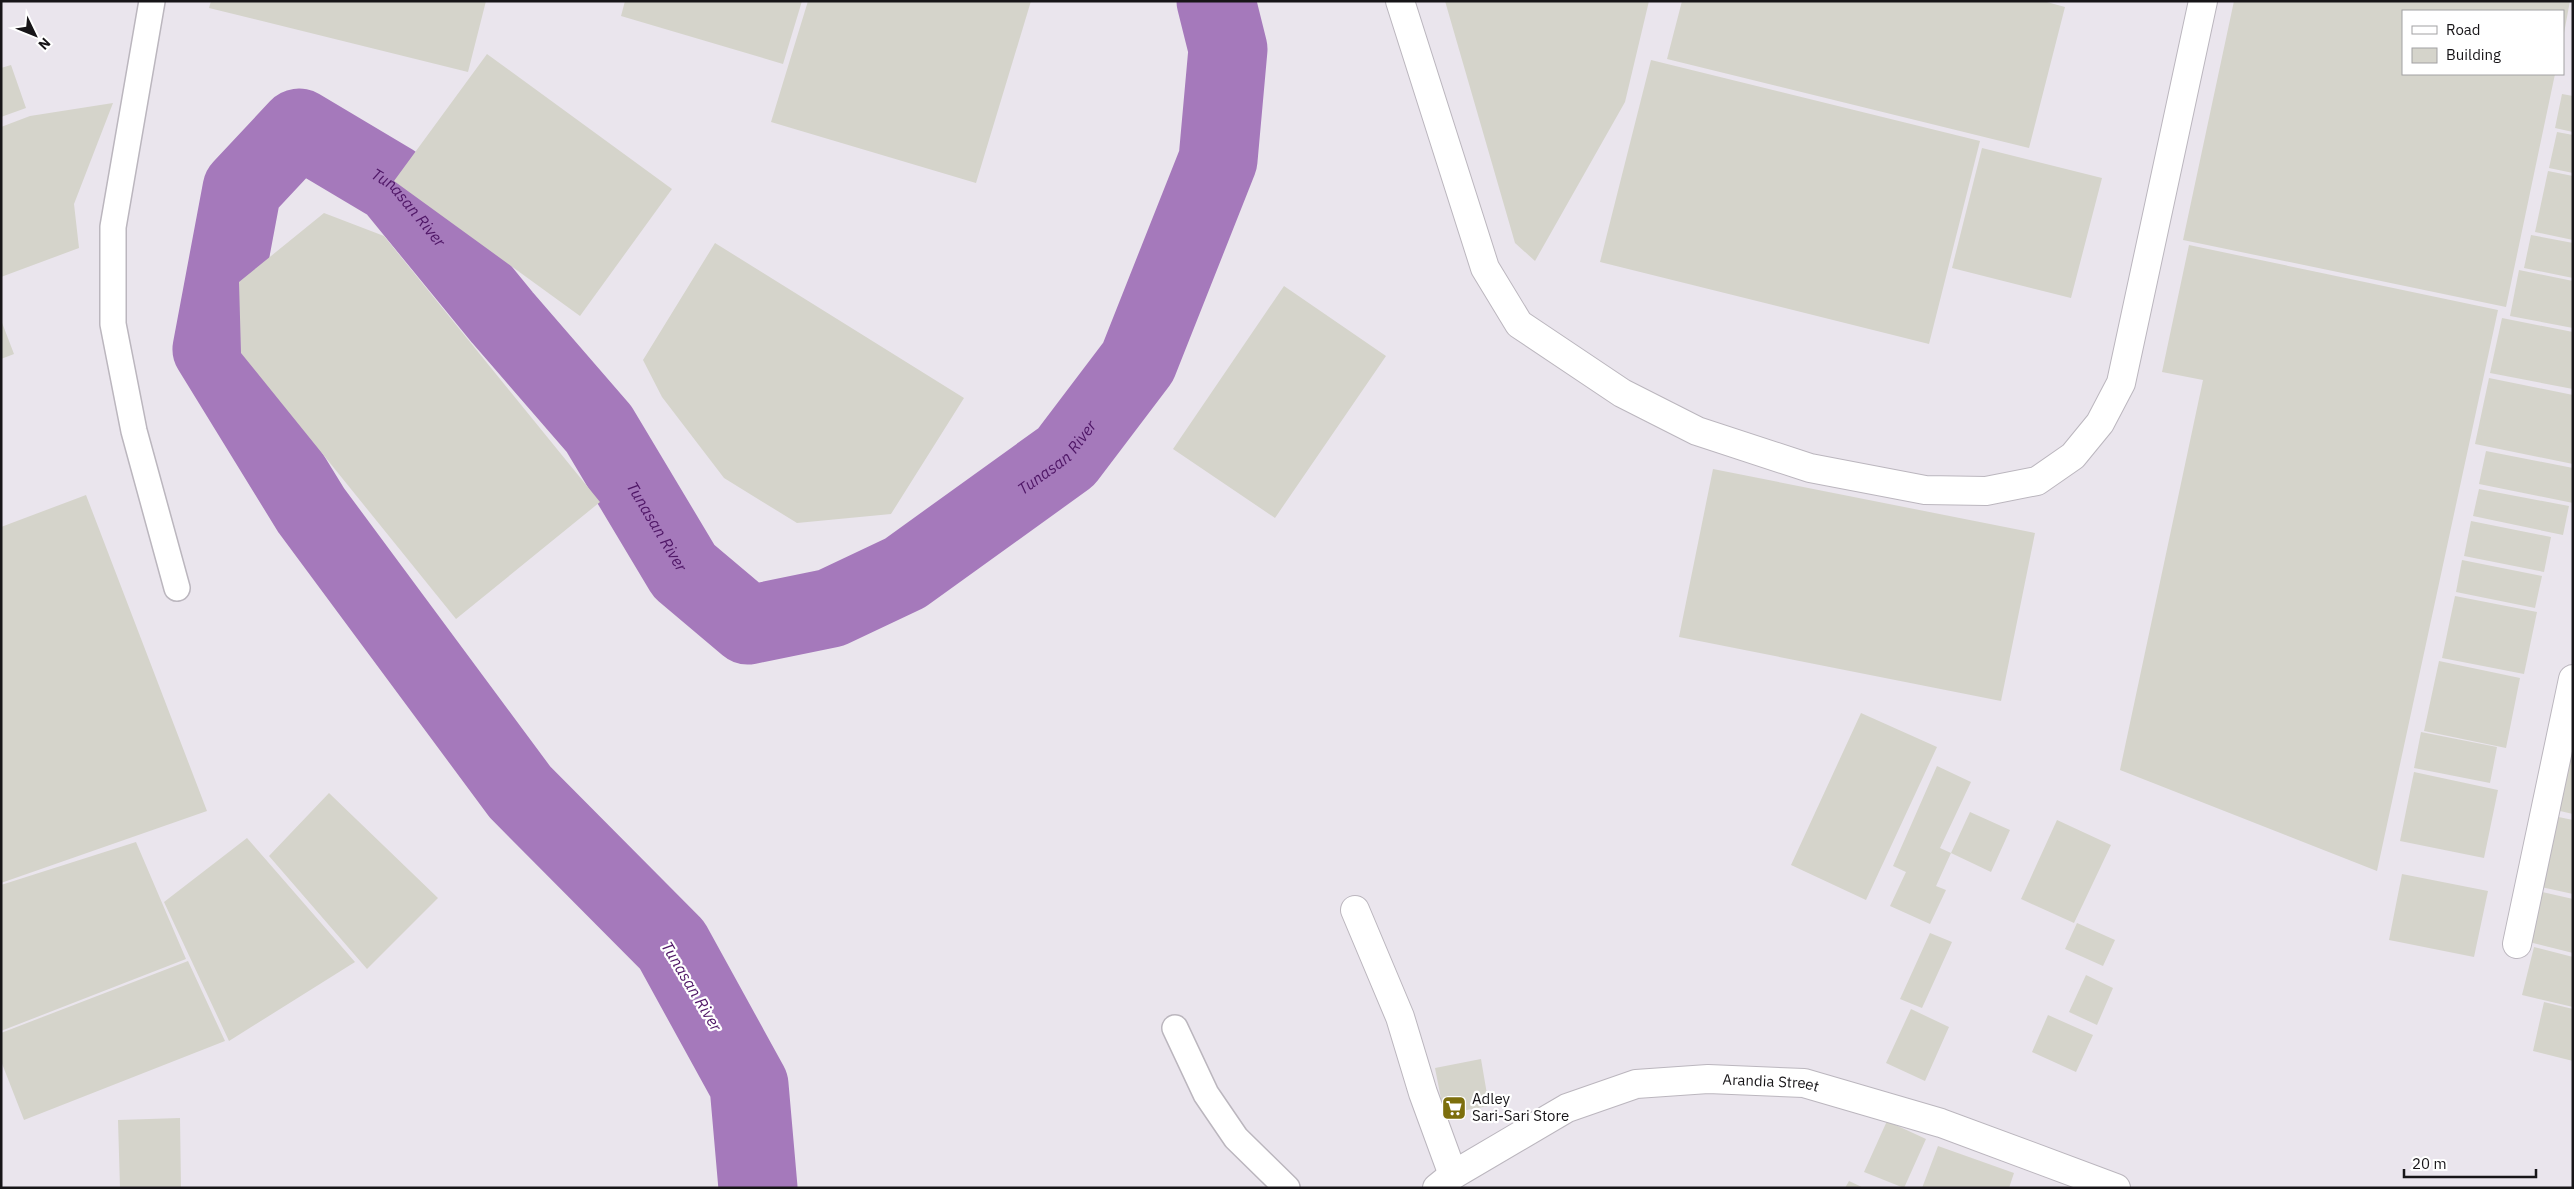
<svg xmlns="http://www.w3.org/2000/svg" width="2574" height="1189" font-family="'IBM Plex Sans',sans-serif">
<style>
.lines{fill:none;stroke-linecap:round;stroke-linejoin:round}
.river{stroke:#a579bb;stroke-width:79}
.building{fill:#d5d4cb}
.lane-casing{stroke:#bbb6be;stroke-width:28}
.street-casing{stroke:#bbb6be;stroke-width:30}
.secondary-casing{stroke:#bbb6be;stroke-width:30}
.lane{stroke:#fff;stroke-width:25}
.street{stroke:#fff;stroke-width:28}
.secondary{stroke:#fff;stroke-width:28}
.labels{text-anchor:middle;stroke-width:4.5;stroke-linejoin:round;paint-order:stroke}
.street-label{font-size:15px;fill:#171518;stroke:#fff}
.poi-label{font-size:15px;fill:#171518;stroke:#fff;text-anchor:start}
.water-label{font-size:16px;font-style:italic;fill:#4f1666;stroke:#fff}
</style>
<rect width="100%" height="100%" fill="#eae5ed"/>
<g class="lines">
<path class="river" id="s1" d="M 758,1188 L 749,1085 L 672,945 L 520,792 L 311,510 L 212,349 L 242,189 L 299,128 L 393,184 L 502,317 L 599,429 L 684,571 L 748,625 L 831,608 L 905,573 L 1066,457 L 1138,362 L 1218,160 L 1228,49 L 1216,1"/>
</g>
<path class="building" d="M 211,1 L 486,1 L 468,72 L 209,8 Z
M 625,1 L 802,1 L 783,64 L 621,16 Z
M 808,1 L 1031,1 L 976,183 L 771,122 Z
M 1445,1 L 1649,1 L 1625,102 L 1535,261 L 1515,243 Z
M 1682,1 L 2043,1 L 2065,7 L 2029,148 L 1667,59 Z
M 2234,1 L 2570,1 L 2564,33 L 2563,11 L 2403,11 L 2403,74 L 2555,74 L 2506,307 L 2183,240 Z
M 487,54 L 672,189 L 580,316 L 394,181 Z
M 1651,60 L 1980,141 L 1929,344 L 1600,262 Z
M 11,65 L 26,108 L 1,117 L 1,68 Z
M 2562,94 L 2573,96 L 2573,132 L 2555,128 Z
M 113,103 L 74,204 L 79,248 L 1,277 L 1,127 L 30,116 Z
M 2557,132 L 2573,135 L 2573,173 L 2549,168 Z
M 1982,148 L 2102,178 L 2071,298 L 1952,268 Z
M 2548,171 L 2573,176 L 2573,240 L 2535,232 Z
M 324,213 L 384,236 L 600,502 L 456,619 L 241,353 L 239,282 Z
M 2531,235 L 2573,243 L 2573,278 L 2524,268 Z
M 715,243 L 964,398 L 891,514 L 797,523 L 724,478 L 662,397 L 643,360 Z
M 2189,245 L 2498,310 L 2377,871 L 2120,770 L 2203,380 L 2162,372 Z
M 2519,270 L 2573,281 L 2573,328 L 2510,316 Z
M 1284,286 L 1386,356 L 1275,518 L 1173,449 Z
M 2502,318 L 2573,332 L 2573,389 L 2490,373 Z
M 1,320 L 14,354 L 1,359 Z
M 2489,378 L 2573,395 L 2573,464 L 2475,444 Z
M 2486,451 L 2573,468 L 2573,503 L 2479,484 Z
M 1713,469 L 2035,533 L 2001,701 L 1679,637 Z
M 2479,489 L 2569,506 L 2563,535 L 2473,516 Z
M 86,495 L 207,811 L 1,883 L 1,527 Z
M 2471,521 L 2551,537 L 2544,572 L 2464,556 Z
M 2462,560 L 2542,576 L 2535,608 L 2456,592 Z
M 2455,596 L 2537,612 L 2524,674 L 2442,658 Z
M 2439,661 L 2520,678 L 2506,748 L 2424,731 Z
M 1861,713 L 1937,747 L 1866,900 L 1791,865 Z
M 2421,732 L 2497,747 L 2490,783 L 2414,768 Z
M 2562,747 L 2573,750 L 2573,814 L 2547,808 Z
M 1937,766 L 1971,782 L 1940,848 L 1951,853 L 1936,886 L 1946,890 L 1930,924 L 1890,906 L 1906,872 L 1893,866 Z
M 2414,772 L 2498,790 L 2484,858 L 2400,841 Z
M 329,793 L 438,898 L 367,969 L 269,856 Z
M 1970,812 L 2010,830 L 1991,872 L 1951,853 Z
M 2549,815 L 2573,820 L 2573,894 L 2532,885 Z
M 2057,820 L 2111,845 L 2074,923 L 2021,899 Z
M 247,838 L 355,962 L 229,1041 L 164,902 Z
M 136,842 L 186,959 L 1,1031 L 1,885 Z
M 2402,874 L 2488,891 L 2474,957 L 2389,940 Z
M 2534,890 L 2573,899 L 2573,953 L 2521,940 Z
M 2077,923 L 2115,940 L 2103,966 L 2065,949 Z
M 1930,933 L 1952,942 L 1922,1008 L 1900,999 Z
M 2534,947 L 2573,957 L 2573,1007 L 2522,995 Z
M 188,961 L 225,1041 L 24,1120 L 1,1061 L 1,1033 Z
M 2086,975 L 2113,988 L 2097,1025 L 2069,1012 Z
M 2544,1002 L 2573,1009 L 2573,1061 L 2533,1051 Z
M 1911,1009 L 1949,1027 L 1925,1081 L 1886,1063 Z
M 2048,1015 L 2093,1035 L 2076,1072 L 2032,1052 Z
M 1481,1059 L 1489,1106 L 1444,1114 L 1435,1068 Z
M 180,1118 L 181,1188 L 120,1188 L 118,1120 Z
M 1887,1121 L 1926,1139 L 1904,1188 L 1864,1172 Z
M 1938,1146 L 2014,1173 L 2009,1188 L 1922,1188 Z
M 1849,1181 L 1864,1188 L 1845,1188 Z"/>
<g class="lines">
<defs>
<path id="lane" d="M 152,1 L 113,227 L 113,324 L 134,431 L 177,588
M 1175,1028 L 1206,1094 L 1236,1138 L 1287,1188"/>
<path id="street" d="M 1400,1 L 1485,268 L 1519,324 L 1622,393 L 1697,431 L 1810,468 L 1925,490 L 1986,491 L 2037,481 L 2073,456 L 2100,423 L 2121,383 L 2203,1
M 1355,910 L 1400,1017 L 1423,1093 L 1453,1175
M 2517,944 L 2573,679"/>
<g id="secondary">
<path id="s2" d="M 1437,1188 L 1453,1175 L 1567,1108 L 1636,1084 L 1708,1079 L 1804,1083 L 1941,1123 L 2116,1188"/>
</g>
</defs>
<use href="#lane" class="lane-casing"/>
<use href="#street" class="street-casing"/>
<use href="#secondary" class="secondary-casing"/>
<use href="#lane" class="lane"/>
<use href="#street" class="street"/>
<use href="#secondary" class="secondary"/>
</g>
<defs>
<symbol id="supermarket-square" viewBox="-11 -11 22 22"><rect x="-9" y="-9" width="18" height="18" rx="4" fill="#7d6f0d" stroke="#fff"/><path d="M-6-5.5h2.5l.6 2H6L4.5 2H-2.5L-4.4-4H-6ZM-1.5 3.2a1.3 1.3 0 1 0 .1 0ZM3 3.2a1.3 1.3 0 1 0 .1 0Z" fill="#fff"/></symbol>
</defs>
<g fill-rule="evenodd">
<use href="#supermarket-square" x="1440" y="1094" width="28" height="28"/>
</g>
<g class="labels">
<g class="street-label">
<text dy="5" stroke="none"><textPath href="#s2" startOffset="361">Arandia Street</textPath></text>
</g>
<g class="poi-label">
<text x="1472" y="1104">Adley<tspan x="1472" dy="17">Sari-Sari Store</tspan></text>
</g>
<g class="water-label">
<text dy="6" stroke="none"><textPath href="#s1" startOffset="1402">Tunasan River</textPath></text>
<text dy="6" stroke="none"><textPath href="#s1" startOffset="2302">Tunasan River</textPath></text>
<text dy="6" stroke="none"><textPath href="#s1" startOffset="1808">Tunasan River</textPath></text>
<text transform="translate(692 986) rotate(59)" y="6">Tunasan River</text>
</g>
</g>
<rect width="2574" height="1189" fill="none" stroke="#171518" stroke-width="5"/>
<rect x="2402" y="10" width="162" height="65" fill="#ffffff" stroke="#a2a1a3"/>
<rect x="2412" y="26" width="25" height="8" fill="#ffffff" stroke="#a2a1a3"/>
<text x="2446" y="35" font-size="15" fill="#171518">Road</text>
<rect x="2412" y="48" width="25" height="15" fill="#d5d4cb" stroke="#a2a1a3"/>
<text x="2446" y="60" font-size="15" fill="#171518">Building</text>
<g transform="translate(35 35) rotate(133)" stroke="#ffffff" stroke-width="4" paint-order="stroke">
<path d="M0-4L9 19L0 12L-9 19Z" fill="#171518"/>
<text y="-8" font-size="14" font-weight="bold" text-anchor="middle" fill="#171518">N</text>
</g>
<path d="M2404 1169v8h132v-8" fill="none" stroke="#171518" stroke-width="2.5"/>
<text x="2412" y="1169" font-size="15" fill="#171518" stroke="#ffffff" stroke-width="4" paint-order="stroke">20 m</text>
</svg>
